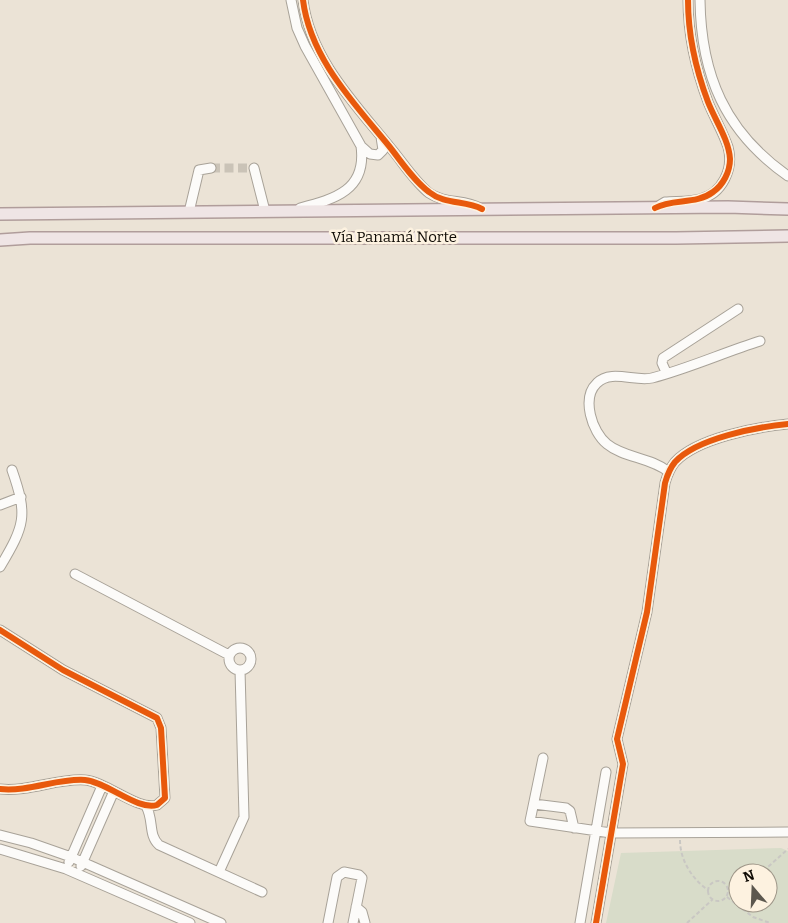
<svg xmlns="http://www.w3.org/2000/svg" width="788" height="923" font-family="Bitter,serif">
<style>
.green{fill:#d8dcc9;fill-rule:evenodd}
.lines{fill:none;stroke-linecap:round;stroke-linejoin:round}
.minor-tunnel{stroke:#cac3b7;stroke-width:9;stroke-dasharray:9 4.5;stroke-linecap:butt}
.minor-casing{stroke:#a8a298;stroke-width:11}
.major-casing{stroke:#b09d9b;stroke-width:14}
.path{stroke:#c9c7c3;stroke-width:2;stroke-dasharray:4 2.5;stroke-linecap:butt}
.minor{stroke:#fcfbf9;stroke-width:9}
.major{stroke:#efe5e5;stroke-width:11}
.cycleway-casing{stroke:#fdf2e0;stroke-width:9}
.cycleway{stroke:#e8590c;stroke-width:6}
.labels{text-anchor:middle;stroke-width:5;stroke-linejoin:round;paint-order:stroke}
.street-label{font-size:15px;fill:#0f0b05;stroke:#fdf2e0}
</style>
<rect width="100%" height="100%" fill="#ebe3d6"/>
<path class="green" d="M 781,848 L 788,851 L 788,923 L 606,923 L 621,853 ZM 738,873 L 768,873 L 768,903 L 738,903 Z"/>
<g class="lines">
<path class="minor-tunnel" d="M 211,168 L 254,168"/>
<defs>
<path id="minor" d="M 291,0 L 297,28 L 305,46 L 361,146 C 367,190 335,199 300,208
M 303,0 C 310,58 354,103 389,146 C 402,161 414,181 429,193 C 445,204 464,199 480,208
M 700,0 C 701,75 725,132 788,176
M 361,146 L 370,154 L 378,155 L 383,150 L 381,137
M 254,168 L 265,211
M 660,205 L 665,202 C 676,201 689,202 700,199 C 722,194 734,169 728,147 C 723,132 714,117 708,102 C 696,70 688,34 688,0
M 189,212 L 199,170 L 211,168
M 666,372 L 662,363 L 663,358 L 738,309
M 669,472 C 650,457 624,458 607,444 C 592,432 581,398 597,383 C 611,369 635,382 652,378 C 687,369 725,352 760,341
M 0,505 L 21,497
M 0,567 C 25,525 28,516 12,470
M 75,574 L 229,655
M 0,630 L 63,670 L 157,718 L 161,728 L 165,798 L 157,805 C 138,811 107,782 85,780 C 58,778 29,792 0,789
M229 659a11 11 0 1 1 22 0a11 11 0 1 1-22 0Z
M 543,758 L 530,821 L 611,833 L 788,832
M 534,804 L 566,808 L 570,811 L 574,828
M 146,806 C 154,820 148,835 159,845 L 262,892
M 0,835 L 31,843 L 71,857 L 221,923
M 0,849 L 66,869 L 190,923
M 69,862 L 102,786
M 81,866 L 114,791
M 219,872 L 244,817 L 240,670
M 356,907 L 362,912 L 365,923
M 328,923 L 337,877 L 344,872 L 359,875 L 362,878 L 353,923
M 580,923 L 606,772
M 596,923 L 623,764 L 617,739 L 647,612 L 665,483 C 667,476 670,468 675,462 C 697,438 757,427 788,424"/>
<path id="major" d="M 0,214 L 728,207 L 788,209
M 0,240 L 30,238 L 676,238 L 788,236"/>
</defs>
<use href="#minor" class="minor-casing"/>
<use href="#major" class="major-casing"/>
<path class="path" d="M 680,840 C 680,860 692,879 708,890
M 757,873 L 769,866 L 788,849
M708 891a10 10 0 1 1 20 0a10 10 0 1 1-20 0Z
M 729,889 L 738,884
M 727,897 L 753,917 L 770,923
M 687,923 L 713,899"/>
<use href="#minor" class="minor"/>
<use href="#major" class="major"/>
<defs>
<path id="cycleway" d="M 303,0 C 310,58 354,103 389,146 C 401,161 413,180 429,192 C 445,205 465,200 482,209
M 655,208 C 673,198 696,205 713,192 C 723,185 730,172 730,159 C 729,140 715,120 708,102 C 696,70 688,34 688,0
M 0,630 L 63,670 L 157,718 L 161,728 L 165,798 L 157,805 C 138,811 107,782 85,780 C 58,778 29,792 0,789
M 596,923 L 623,764 L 617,739 L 647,612 L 665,483 C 667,476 670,468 675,462 C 697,438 757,427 788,424"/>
</defs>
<use href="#cycleway" class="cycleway-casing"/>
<use href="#cycleway" class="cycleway"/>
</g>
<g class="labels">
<g class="street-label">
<text x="394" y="242">Vía Panamá Norte</text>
</g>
</g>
<g transform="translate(753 888) rotate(341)"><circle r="24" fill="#fdf2e0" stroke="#9e9688"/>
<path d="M0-4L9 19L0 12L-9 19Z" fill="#5c574e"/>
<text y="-8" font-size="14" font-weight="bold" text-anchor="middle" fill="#0f0b05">N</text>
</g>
</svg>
